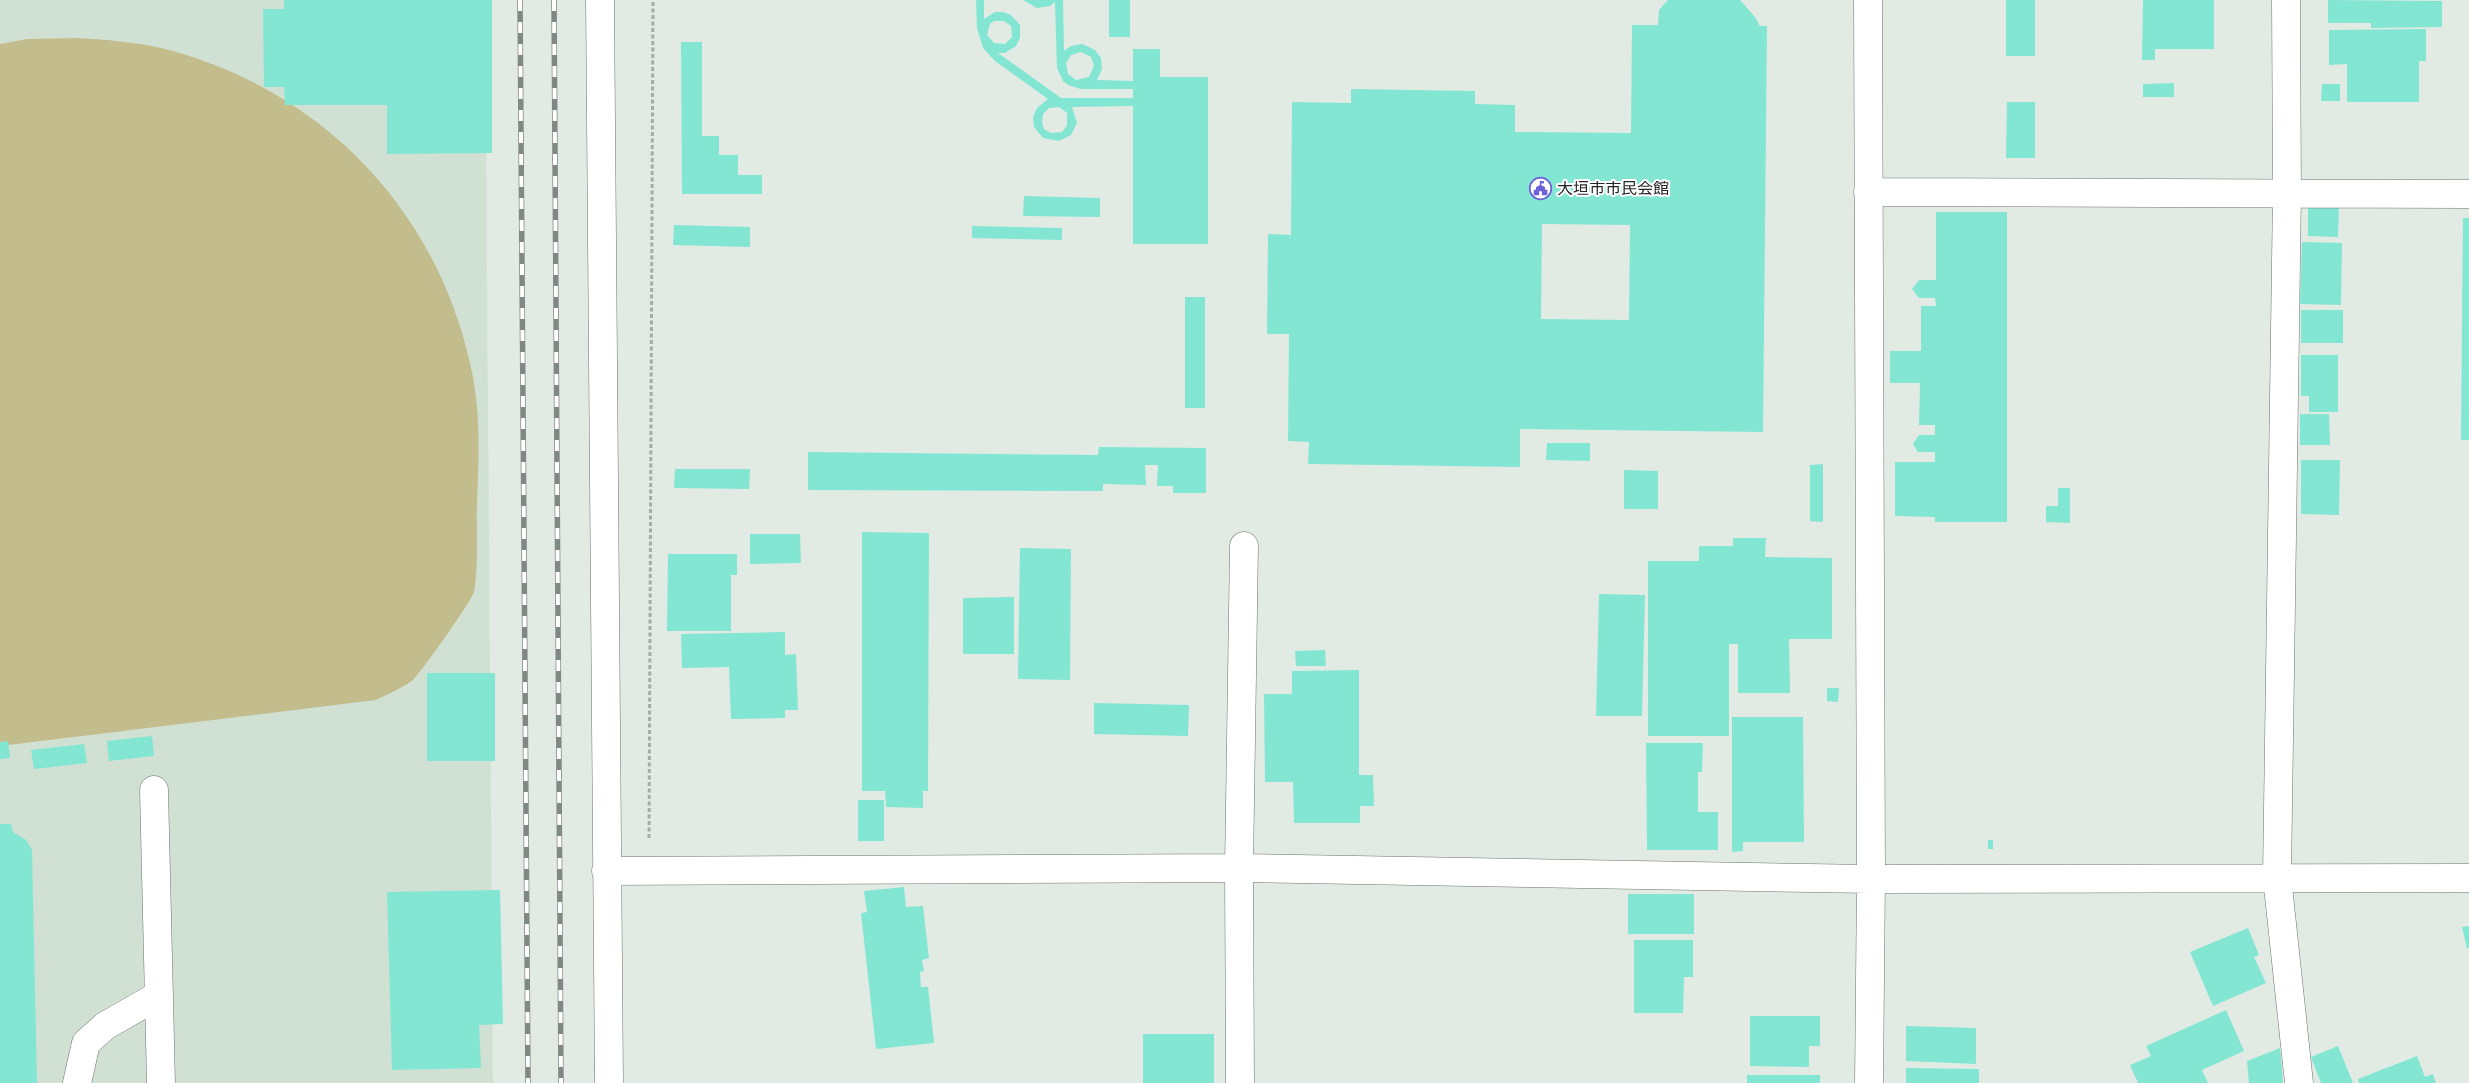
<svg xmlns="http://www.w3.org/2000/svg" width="2469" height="1083" font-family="'Varela Round','Noto Sans JP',sans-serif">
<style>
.built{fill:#d0e1d4}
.green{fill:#c3bd8d}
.building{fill:#82e6d3;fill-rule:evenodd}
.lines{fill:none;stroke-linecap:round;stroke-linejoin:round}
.minor-casing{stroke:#6b746d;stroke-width:29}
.path{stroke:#a4aca6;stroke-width:3;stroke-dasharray:4 2.5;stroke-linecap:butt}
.minor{stroke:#fff;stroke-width:28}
.rail-casing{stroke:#818883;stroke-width:5.5}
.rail{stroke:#fff;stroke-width:4;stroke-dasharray:11;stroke-linecap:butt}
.labels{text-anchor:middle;stroke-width:4;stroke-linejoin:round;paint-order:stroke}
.poi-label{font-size:16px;fill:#242725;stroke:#fff;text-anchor:start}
</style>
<rect width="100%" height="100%" fill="#e1ebe3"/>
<path class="built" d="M 0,0 L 485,0 L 493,1083 L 0,1083 Z"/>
<path class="green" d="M 76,38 C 108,40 142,42 173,51 C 325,94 435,209 470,363 C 481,409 479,456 477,503 C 476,532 479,563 474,592 C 473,599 420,674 413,680 C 402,688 388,694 376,700 L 0,746 L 0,44 L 27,39 Z"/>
<path class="building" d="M 284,0 L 492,0 L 492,153 L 387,154 L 387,105 L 285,105 L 284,87 L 264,87 L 263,9 L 284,9 Z
M 976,0 L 984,0 L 984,19 L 995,12 L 1003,12 L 1011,15 L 1020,25 L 1020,38 L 1016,46 L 1005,53 L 998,53 L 1061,98 L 1133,98 L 1133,89 L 1081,89 L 1068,85 L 1063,81 L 1057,68 L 1055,2 L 1050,6 L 1037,8 L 1023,0 L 1063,0 L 1064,51 L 1071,46 L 1082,44 L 1095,50 L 1101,58 L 1102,69 L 1097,80 L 1133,81 L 1133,49 L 1160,49 L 1160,77 L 1208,77 L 1208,244 L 1133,244 L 1133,106 L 1072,107 L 1077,123 L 1071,135 L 1059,141 L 1043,138 L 1034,127 L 1033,117 L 1037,108 L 1048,99 L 995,61 L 983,48 L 977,28 ZM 994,21 L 1004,21 L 1011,26 L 1012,37 L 1005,44 L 994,43 L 987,35 L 990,24 ZM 1081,52 L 1091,57 L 1094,66 L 1089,77 L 1076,80 L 1068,74 L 1066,63 L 1071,55 ZM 1059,107 L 1067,113 L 1067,126 L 1062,132 L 1051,133 L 1044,129 L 1042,123 L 1043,114 L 1049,108 Z
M 1109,0 L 1130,0 L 1130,37 L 1109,37 Z
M 1668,0 L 1740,0 L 1755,17 L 1760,26 L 1767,26 L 1763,432 L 1520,429 L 1520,467 L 1308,464 L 1309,442 L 1288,441 L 1289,334 L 1267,334 L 1268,234 L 1291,235 L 1292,102 L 1351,103 L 1351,89 L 1475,91 L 1475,104 L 1515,105 L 1515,132 L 1631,133 L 1632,25 L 1658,25 L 1659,10 ZM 1542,224 L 1630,225 L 1629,320 L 1541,319 Z
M 2006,0 L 2035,0 L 2035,56 L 2006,56 Z
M 2143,0 L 2214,0 L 2214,49 L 2155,49 L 2155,60 L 2142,60 Z
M 2328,0 L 2442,1 L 2442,27 L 2371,28 L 2371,23 L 2328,23 Z
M 2426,29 L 2426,61 L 2419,61 L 2419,102 L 2347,102 L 2347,64 L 2329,65 L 2329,30 Z
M 681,42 L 702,42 L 702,136 L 719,136 L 719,155 L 738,155 L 738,175 L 762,175 L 762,194 L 682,194 Z
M 2174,83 L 2174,97 L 2143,97 L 2143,84 Z
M 2322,84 L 2340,84 L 2340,101 L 2321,101 Z
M 2007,102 L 2035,102 L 2035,158 L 2006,158 Z
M 1024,196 L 1100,198 L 1100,217 L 1023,216 Z
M 2308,205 L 2339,205 L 2338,237 L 2308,236 Z
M 1936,212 L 2007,212 L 2007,522 L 1935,522 L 1935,517 L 1895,516 L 1895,462 L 1935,462 L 1935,452 L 1918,452 L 1913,444 L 1919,435 L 1935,435 L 1935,425 L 1919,425 L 1920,383 L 1890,383 L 1890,351 L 1921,351 L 1921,306 L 1936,306 L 1935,298 L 1919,298 L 1912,289 L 1919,280 L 1936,280 Z
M 2463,218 L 2469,218 L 2469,440 L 2461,440 Z
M 674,225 L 750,227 L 750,247 L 673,245 Z
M 972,226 L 1062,228 L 1062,240 L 972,238 Z
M 2302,242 L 2342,243 L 2341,305 L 2300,304 Z
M 1185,297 L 1205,297 L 1205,408 L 1185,408 Z
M 2301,310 L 2343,310 L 2343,343 L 2301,343 Z
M 2301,355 L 2338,355 L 2338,412 L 2309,412 L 2309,396 L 2301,396 Z
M 2300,414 L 2329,414 L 2330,445 L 2300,445 Z
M 1547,443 L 1590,443 L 1590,461 L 1546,460 Z
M 1099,447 L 1206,448 L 1206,493 L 1173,493 L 1173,486 L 1157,486 L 1158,465 L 1145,465 L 1146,485 L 1103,484 L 1103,491 L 808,490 L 808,452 L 1098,455 Z
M 2301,460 L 2340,460 L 2339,515 L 2301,514 Z
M 1823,464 L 1823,522 L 1810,521 L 1810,465 Z
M 675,469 L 750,469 L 749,489 L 674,488 Z
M 1624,470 L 1658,471 L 1658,509 L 1624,509 Z
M 2058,488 L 2070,488 L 2070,523 L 2046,522 L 2046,506 L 2058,506 Z
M 862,532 L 929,533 L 928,791 L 923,791 L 923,808 L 886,807 L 885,791 L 862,791 Z
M 750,534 L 800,534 L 801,563 L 750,564 Z
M 1733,538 L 1766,538 L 1765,557 L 1832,558 L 1832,639 L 1789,639 L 1790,693 L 1738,693 L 1738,644 L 1729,644 L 1729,736 L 1648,736 L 1648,561 L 1699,561 L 1699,546 L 1733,546 Z
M 1020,548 L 1071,549 L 1070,680 L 1018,679 Z
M 668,554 L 737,554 L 737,575 L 731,575 L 731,631 L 667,631 Z
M 1599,594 L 1645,595 L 1642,716 L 1596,716 Z
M 1014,597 L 1014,654 L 963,654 L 963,598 Z
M 785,632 L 785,655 L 796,654 L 798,710 L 785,710 L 785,718 L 731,719 L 729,667 L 682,668 L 681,634 Z
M 1325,650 L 1326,666 L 1296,666 L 1295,651 Z
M 1359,670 L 1359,775 L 1373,775 L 1374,806 L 1360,806 L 1360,823 L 1294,823 L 1293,782 L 1265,782 L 1264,694 L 1292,694 L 1292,671 Z
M 427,673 L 495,673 L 495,761 L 427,761 Z
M 1827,688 L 1839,688 L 1838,702 L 1827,701 Z
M 1094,703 L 1189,705 L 1188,736 L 1094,734 Z
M 1732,717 L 1803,717 L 1804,842 L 1743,842 L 1743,851 L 1732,852 Z
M 152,736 L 154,756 L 109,761 L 107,741 Z
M 8,741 L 10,758 L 0,759 L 0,742 Z
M 1646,743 L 1703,743 L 1702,772 L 1698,772 L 1698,812 L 1718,812 L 1718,850 L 1647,850 Z
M 84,744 L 87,763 L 34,769 L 31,750 Z
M 858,800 L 884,800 L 884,841 L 858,841 Z
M 0,824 L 11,824 L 13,832 L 26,840 L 32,850 L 37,1083 L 0,1083 Z
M 1988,840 L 1993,840 L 1993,849 L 1988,849 Z
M 904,887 L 906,907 L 923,906 L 929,958 L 922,960 L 924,971 L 920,972 L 921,987 L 928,987 L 934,1043 L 876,1049 L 861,913 L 867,912 L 864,891 Z
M 500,890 L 503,1024 L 479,1025 L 481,1068 L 392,1070 L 387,892 Z
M 1628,894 L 1694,894 L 1694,934 L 1628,934 Z
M 2469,926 L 2469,948 L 2467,948 L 2462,927 Z
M 2248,928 L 2259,955 L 2254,957 L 2266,983 L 2213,1006 L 2190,952 Z
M 1634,940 L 1693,940 L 1693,977 L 1684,977 L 1683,1013 L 1634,1013 Z
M 2226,1010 L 2244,1051 L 2202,1070 L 2208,1083 L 2138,1083 L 2130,1065 L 2151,1056 L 2146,1046 Z
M 1750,1016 L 1820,1016 L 1820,1046 L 1809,1046 L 1809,1067 L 1750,1066 Z
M 1906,1026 L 1976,1028 L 1976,1064 L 1906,1061 Z
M 1143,1034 L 1214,1034 L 1214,1083 L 1143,1083 Z
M 2338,1046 L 2353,1083 L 2321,1083 L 2311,1057 Z
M 2280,1048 L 2283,1083 L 2249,1083 L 2247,1061 Z
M 2417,1056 L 2425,1077 L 2433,1074 L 2436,1083 L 2359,1083 L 2358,1079 Z
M 1906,1068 L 1979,1069 L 1979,1083 L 1906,1083 Z
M 1747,1075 L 1820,1075 L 1820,1083 L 1747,1083 Z"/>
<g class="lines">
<defs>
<path id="minor" d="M 600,0 L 609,1083
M 1868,0 L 1871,879 L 1869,1083
M 2286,0 L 2287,193 L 2277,877 L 2299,1083
M 1868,192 L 2469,194
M 154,790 L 161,1083
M 606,871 L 1239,868 L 1871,879 L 2469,878
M 77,1083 L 86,1043 L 105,1026 L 159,995
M 1240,1083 L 1239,868 L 1244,546"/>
</defs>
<use href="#minor" class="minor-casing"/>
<path class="path" d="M 649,838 L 653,0"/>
<use href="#minor" class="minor"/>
<defs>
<path id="rail" d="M 520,0 L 528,1083
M 554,0 L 561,1083"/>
</defs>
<use href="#rail" class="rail-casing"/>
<use href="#rail" class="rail"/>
</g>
<defs>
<symbol id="civic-ring" viewBox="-11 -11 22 22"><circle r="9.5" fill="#fff" stroke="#6d61db" stroke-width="1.5"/><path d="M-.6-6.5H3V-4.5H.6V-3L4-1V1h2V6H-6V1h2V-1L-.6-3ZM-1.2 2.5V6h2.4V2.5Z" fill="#6d61db"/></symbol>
</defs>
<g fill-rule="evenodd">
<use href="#civic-ring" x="1528" y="176" width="25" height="25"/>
</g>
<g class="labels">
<g class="poi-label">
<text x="1557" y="194">大垣市市民会館</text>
</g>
</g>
</svg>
